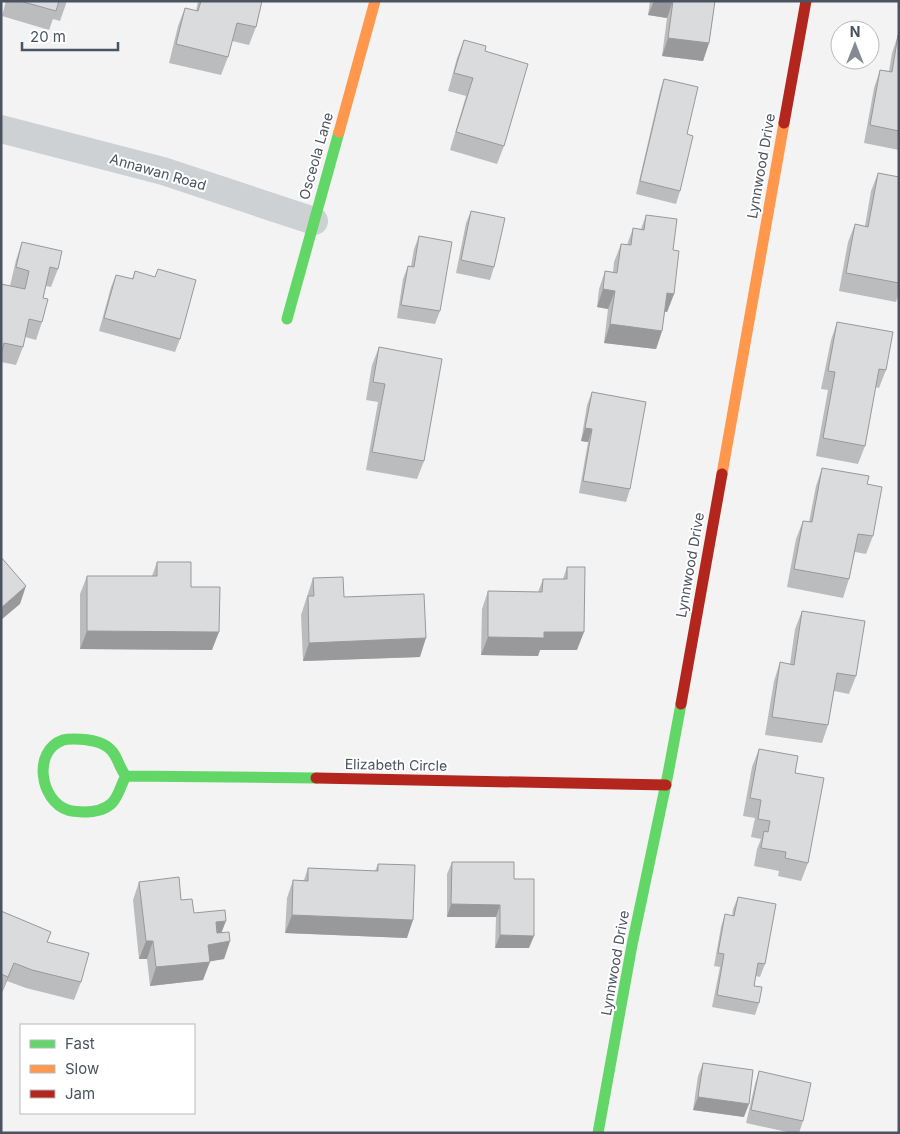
<svg xmlns="http://www.w3.org/2000/svg" width="900" height="1134" font-family="Inter,sans-serif">
<style>
.lines{fill:none;stroke-linecap:round;stroke-linejoin:round}
.street{stroke:#ced1d3;stroke-width:28}
.fast{stroke:#63d668;stroke-width:11}
.slow{stroke:#ff974d;stroke-width:11}
.jam{stroke:#b3261e;stroke-width:11}
.wall{fill:#bbbcbe}
.shaded-wall{fill:#99999b}
.building{fill:#dadbdd;stroke:#99999b}
.labels{text-anchor:middle;stroke-width:4;stroke-linejoin:round;paint-order:stroke}
.street-label{font-size:14px;fill:#4a535f;stroke:#fff}
</style>
<rect width="100%" height="100%" fill="#f3f3f3"/>
<g class="lines">
<path class="street" d="M 1,129 L 163,171 L 314,221"/>
<path class="fast" d="M 287,319 L 339,132
M 126,776 C 121,784 119,796 112,803 C 105,810 92,812 83,812 C 78,811 72,812 68,810 C 40,801 32,751 63,740 C 66,739 71,739 74,739 C 85,739 103,741 111,750 C 118,757 119,768 126,776 L 316,778
M 598,1133 L 632,945 L 668,774 L 681,704"/>
<path class="slow" d="M 339,132 L 375,1
M 722,474 L 784,123"/>
<path class="jam" d="M 784,123 L 806,1
M 681,704 L 722,474
M 316,778 L 666,785"/>
</g>
<path class="wall" d="M 6,1 L 67,1 L 60,21 L 53,19 L 49,30 L 2,16 Z
M 198,1 L 262,1 L 256,27 L 249,45 L 232,41 L 228,57 L 221,75 L 169,63 L 178,26 L 185,8 L 196,11 Z
M 650,1 L 715,1 L 709,43 L 703,61 L 662,56 L 667,18 L 648,15 Z
M 898,35 L 899,35 L 899,150 L 864,143 L 874,88 L 880,70 L 889,71 L 892,53 Z
M 464,40 L 485,51 L 504,146 L 497,164 L 450,150 L 466,96 L 448,91 L 457,58 Z
M 664,79 L 687,134 L 680,191 L 676,204 L 636,194 L 660,91 Z
M 878,173 L 899,177 L 899,293 L 896,302 L 839,291 L 848,242 L 855,224 L 865,226 L 871,191 Z
M 471,211 L 494,267 L 490,280 L 456,273 L 466,223 Z
M 646,215 L 673,250 L 674,294 L 667,312 L 665,311 L 662,331 L 656,349 L 604,343 L 608,309 L 597,307 L 599,289 L 605,271 L 613,272 L 614,262 L 621,244 L 627,245 L 633,228 L 641,229 Z
M 419,236 L 440,311 L 435,324 L 397,318 L 403,279 L 408,266 L 411,266 L 414,249 Z
M 22,242 L 58,269 L 51,287 L 46,286 L 43,298 L 42,322 L 36,340 L 25,337 L 23,347 L 16,365 L 1,362 L 1,284 L 10,286 L 16,260 Z
M 135,271 L 180,339 L 175,352 L 99,331 L 111,287 L 116,275 L 132,279 Z
M 837,322 L 886,370 L 879,388 L 875,387 L 865,446 L 858,464 L 816,456 L 828,390 L 821,389 L 831,340 Z
M 379,347 L 424,461 L 417,479 L 366,470 L 378,402 L 366,400 L 372,365 Z
M 592,392 L 630,489 L 626,502 L 579,493 L 588,442 L 581,441 L 587,405 Z
M 822,468 L 867,484 L 873,536 L 866,554 L 855,552 L 849,579 L 843,598 L 787,587 L 796,539 L 803,521 L 809,522 L 816,486 Z
M 157,562 L 191,587 L 212,650 L 80,649 L 80,594 L 87,576 L 152,576 Z
M 567,567 L 577,650 L 540,650 L 538,656 L 481,655 L 482,609 L 488,591 L 538,592 L 543,579 L 563,579 Z
M 313,578 L 344,597 L 420,657 L 303,661 L 301,615 Z
M 802,611 L 856,676 L 849,694 L 834,691 L 828,725 L 822,743 L 765,735 L 774,681 L 780,662 L 790,664 L 795,629 Z
M 759,749 L 795,773 L 808,863 L 801,881 L 778,876 L 779,871 L 754,866 L 757,849 L 761,839 L 751,837 L 755,818 L 743,816 L 752,767 Z
M 452,862 L 514,879 L 529,948 L 495,948 L 496,917 L 447,917 L 447,874 Z
M 378,864 L 407,938 L 285,933 L 287,898 L 293,880 L 304,880 L 308,868 L 375,871 Z
M 139,882 L 181,900 L 194,913 L 222,932 L 230,941 L 224,959 L 209,961 L 203,980 L 150,986 L 147,959 L 139,959 L 133,900 Z
M 738,897 L 765,964 L 760,977 L 756,976 L 754,986 L 759,1003 L 755,1015 L 712,1007 L 720,967 L 714,966 L 721,927 L 725,914 L 732,916 L 733,909 Z
M 1,911 L 48,942 L 81,982 L 74,1000 L 26,988 L 7,981 L 1,995 Z
M 703,1063 L 744,1117 L 693,1110 L 698,1076 Z
M 759,1071 L 803,1121 L 799,1133 L 792,1133 L 746,1123 L 755,1084 Z"/>
<path class="shaded-wall" d="M 654,1 L 673,1 L 667,18 L 648,15 Z
M 668,38 L 709,43 L 703,61 L 662,56 Z
M 603,289 L 615,291 L 608,309 L 597,307 Z
M 667,293 L 674,294 L 667,312 L 660,311 Z
M 610,324 L 662,331 L 656,349 L 604,343 Z
M 585,428 L 592,429 L 588,442 L 581,441 Z
M 26,586 L 20,604 L 1,620 L 1,608 Z
M 87,631 L 219,632 L 212,650 L 80,649 Z
M 544,632 L 584,632 L 577,650 L 540,650 L 538,656 L 481,655 L 488,637 Z
M 426,638 L 420,657 L 303,661 L 309,643 Z
M 451,904 L 500,905 L 496,917 L 447,917 Z
M 292,915 L 413,920 L 407,938 L 285,933 Z
M 226,921 L 219,939 L 209,940 L 216,922 Z
M 500,935 L 534,936 L 529,948 L 495,948 Z
M 146,941 L 153,941 L 147,959 L 139,959 Z
M 230,941 L 224,959 L 201,963 L 208,945 Z
M 210,962 L 203,980 L 150,986 L 156,967 Z
M 14,963 L 7,981 L 1,995 L 8,977 Z
M 698,1097 L 749,1104 L 744,1117 L 693,1110 Z"/>
<path class="building" d="M 20,1 L 59,1 L 56,11 Z
M 201,1 L 262,1 L 256,27 L 237,23 L 228,57 L 176,44 L 185,8 L 198,11 Z
M 673,1 L 715,1 L 709,43 L 668,38 Z
M 898,35 L 899,35 L 899,131 L 870,125 L 880,70 L 892,72 Z
M 464,40 L 486,46 L 485,51 L 528,64 L 504,146 L 456,132 L 473,78 L 454,73 Z
M 664,79 L 698,87 L 687,134 L 693,136 L 680,191 L 640,181 Z
M 878,173 L 899,177 L 899,283 L 846,273 L 855,224 L 868,227 Z
M 471,211 L 505,218 L 494,267 L 461,260 Z
M 646,215 L 677,219 L 673,250 L 679,251 L 674,294 L 667,293 L 662,331 L 610,324 L 615,291 L 603,289 L 605,271 L 617,273 L 621,244 L 631,245 L 633,228 L 644,230 Z
M 419,236 L 452,242 L 440,311 L 401,305 L 408,266 L 414,267 Z
M 22,242 L 62,251 L 58,269 L 50,267 L 43,298 L 48,299 L 42,322 L 29,319 L 23,347 L 4,343 L 1,355 L 1,284 L 25,289 L 29,271 L 16,267 Z
M 158,269 L 196,280 L 180,339 L 104,318 L 116,275 L 133,279 L 135,271 L 155,277 Z
M 837,322 L 893,332 L 886,370 L 879,369 L 865,446 L 823,438 L 835,372 L 828,371 Z
M 379,347 L 442,359 L 424,461 L 372,452 L 385,384 L 373,382 Z
M 592,392 L 646,402 L 630,489 L 583,481 L 592,429 L 585,428 Z
M 822,468 L 869,476 L 867,484 L 882,487 L 873,536 L 858,534 L 849,579 L 794,569 L 803,521 L 812,522 Z
M 1,557 L 26,586 L 1,608 Z
M 157,562 L 191,562 L 191,587 L 220,587 L 219,632 L 87,631 L 87,576 L 157,576 Z
M 567,567 L 585,567 L 584,632 L 544,632 L 544,638 L 488,637 L 488,591 L 542,592 L 543,579 L 567,579 Z
M 343,577 L 344,597 L 424,594 L 426,638 L 309,643 L 308,596 L 314,596 L 313,578 Z
M 802,611 L 865,621 L 856,676 L 837,673 L 828,725 L 772,717 L 780,662 L 794,665 Z
M 759,749 L 798,756 L 795,773 L 824,778 L 808,863 L 785,858 L 786,852 L 761,848 L 764,831 L 768,832 L 770,821 L 758,819 L 761,800 L 750,798 Z
M 452,862 L 514,862 L 514,879 L 534,879 L 534,936 L 500,935 L 500,905 L 451,904 Z
M 378,864 L 415,865 L 413,920 L 292,915 L 293,880 L 308,881 L 308,868 L 378,871 Z
M 179,877 L 181,900 L 192,899 L 194,913 L 225,910 L 226,921 L 216,922 L 217,933 L 229,932 L 230,941 L 208,945 L 210,962 L 156,967 L 153,941 L 146,941 L 139,882 Z
M 738,897 L 776,904 L 765,964 L 758,963 L 754,986 L 762,987 L 759,1003 L 717,995 L 724,954 L 718,953 L 725,914 L 734,916 Z
M 1,911 L 51,932 L 47,942 L 89,953 L 81,982 L 32,970 L 14,963 L 8,977 L 1,974 Z
M 703,1063 L 753,1070 L 749,1104 L 698,1097 Z
M 759,1071 L 811,1083 L 803,1121 L 751,1110 Z"/>
<g class="labels">
<g class="street-label">
<text transform="translate(316 156) rotate(-74)" y="5">Osceola Lane</text>
<text transform="translate(761 166) rotate(-80)" y="5">Lynnwood Drive</text>
<text transform="translate(158 172) rotate(16)" y="5">Annawan Road</text>
<text transform="translate(690 565) rotate(-80)" y="5">Lynnwood Drive</text>
<text transform="translate(396 765) rotate(1)" y="5">Elizabeth Circle</text>
<text transform="translate(615 963) rotate(-80)" y="5">Lynnwood Drive</text>
</g>
</g>
<rect width="900" height="1134" fill="none" stroke="#4a535f" stroke-width="5"/>
<rect x="20" y="1024" width="175" height="90" fill="#ffffff" stroke="#b7babf"/>
<rect x="30" y="1040" width="25" height="8" fill="#63d668" stroke="#b7babf"/>
<text x="65" y="1049" font-size="15" fill="#4a535f">Fast</text>
<rect x="30" y="1065" width="25" height="8" fill="#ff974d" stroke="#b7babf"/>
<text x="65" y="1074" font-size="15" fill="#4a535f">Slow</text>
<rect x="30" y="1090" width="25" height="8" fill="#b3261e" stroke="#b7babf"/>
<text x="65" y="1099" font-size="15" fill="#4a535f">Jam</text>
<g transform="translate(855 45)"><circle r="24" fill="#ffffff" stroke="#b7babf"/>
<path d="M0-4L9 19L0 12L-9 19Z" fill="#858b93"/>
<text y="-8" font-size="14" font-weight="bold" text-anchor="middle" fill="#4a535f">N</text>
</g>
<path d="M22 42v8h96v-8" fill="none" stroke="#4a535f" stroke-width="2.5"/>
<text x="30" y="42" font-size="15" fill="#4a535f" stroke="#ffffff" stroke-width="4" paint-order="stroke">20 m</text>
</svg>
